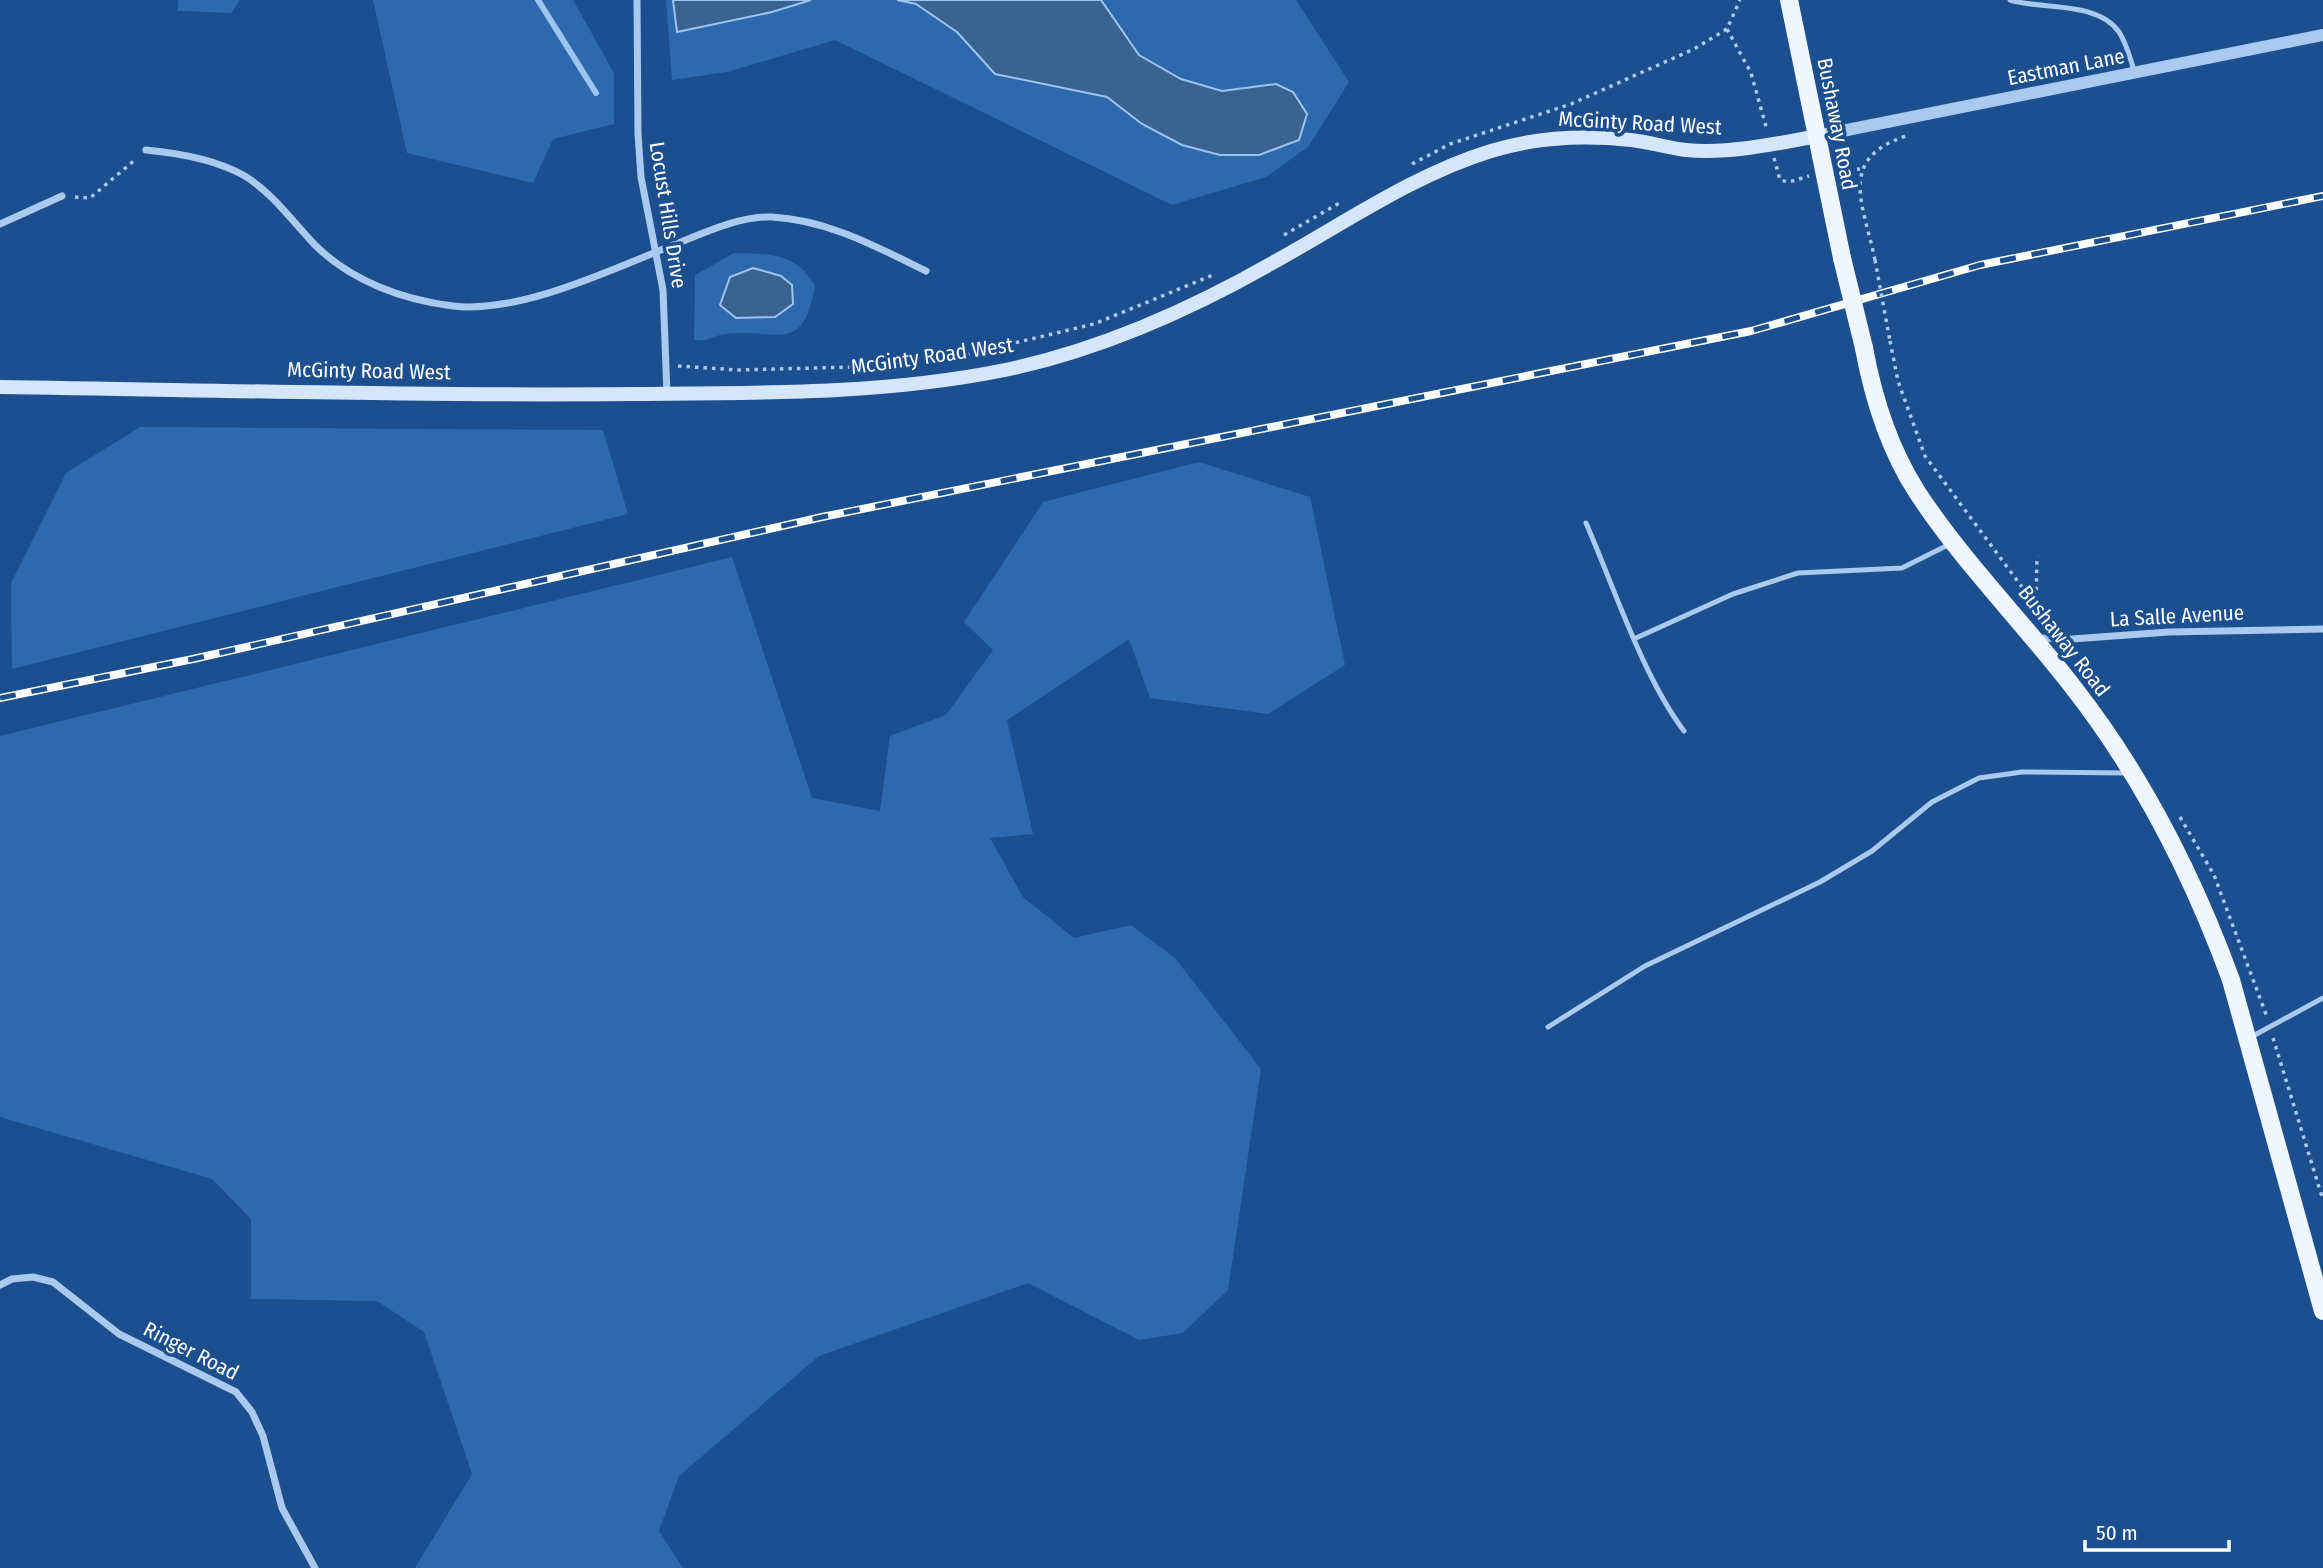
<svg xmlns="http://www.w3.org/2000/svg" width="2323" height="1568" font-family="'Fira Sans Condensed',sans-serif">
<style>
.green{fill:#2e69ad}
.water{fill:#3c6290;stroke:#9cc4f0;stroke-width:2}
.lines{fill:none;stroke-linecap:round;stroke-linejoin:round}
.stream{stroke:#9cc4f0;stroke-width:6}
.path{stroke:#a9c9ee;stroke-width:3.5;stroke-dasharray:3.5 5;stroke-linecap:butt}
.service{stroke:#a9c9ee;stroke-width:5}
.minor{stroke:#a9c9ee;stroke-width:7}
.tertiary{stroke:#a9c9ee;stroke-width:12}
.secondary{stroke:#d6e6fa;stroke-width:14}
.primary{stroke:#f0f6ff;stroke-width:18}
.rail-casing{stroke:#fff;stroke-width:8}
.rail{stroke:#1b4f8f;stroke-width:5;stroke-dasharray:16;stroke-linecap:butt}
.path-bridge{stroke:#a9c9ee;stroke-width:3.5;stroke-dasharray:3.5 5;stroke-linecap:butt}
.primary-bridge{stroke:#f0f6ff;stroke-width:18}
.labels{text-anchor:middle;stroke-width:7;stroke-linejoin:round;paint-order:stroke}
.street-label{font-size:21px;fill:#fff;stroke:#1b4f8f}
</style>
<rect width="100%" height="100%" fill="#1b4f8f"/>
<path class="green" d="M 178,0 L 240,0 L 231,13 L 178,11 Z
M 373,0 L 573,0 L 614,73 L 614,124 L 553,139 L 533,183 L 407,153 Z
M 666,0 L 1296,0 L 1349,82 L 1308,147 L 1266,177 L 1172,205 L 835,40 L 727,72 L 672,80 Z
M 734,253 C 769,254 795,252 815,285 C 803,356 779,328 725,334 C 712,336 710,342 694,340 L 695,275 Z
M 140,427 L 603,430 L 628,514 L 12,669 L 11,583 L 66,473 Z
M 1199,462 L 1310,497 L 1345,665 L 1268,714 L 1150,698 L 1129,639 L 1007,720 L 1033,834 L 990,838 L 1023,897 L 1074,938 L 1131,925 L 1175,958 L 1261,1069 L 1228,1290 L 1183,1333 L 1139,1340 L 1028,1283 L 819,1356 L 679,1476 L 659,1531 L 683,1568 L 415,1568 L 472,1474 L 424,1332 L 377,1301 L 251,1299 L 251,1219 L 212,1179 L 0,1117 L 0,736 L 732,557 L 812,798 L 880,811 L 890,736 L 946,715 L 993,650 L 964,622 L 1043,502 Z"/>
<path class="water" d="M 673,0 L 811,0 L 772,12 L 677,32 Z
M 897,0 L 1101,0 L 1139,55 L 1181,79 L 1222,91 L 1276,84 L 1293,92 L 1307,114 L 1299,140 L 1259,155 L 1220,155 L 1182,145 L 1142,124 L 1107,97 L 995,74 L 957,32 L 916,4 Z
M 753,268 L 781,276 L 792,285 L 793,304 L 775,317 L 736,318 L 720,305 L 730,277 Z"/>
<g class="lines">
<path class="stream" d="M 538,0 L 596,93"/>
<path class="path" d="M 1727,29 L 1751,73 L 1767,130
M 1774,158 L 1780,180 L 1789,182 L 1809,176
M 1412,164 L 1450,144 L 1571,104 L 1694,49 L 1727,29 L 1740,0
M 1840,171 L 1860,169
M 75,197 L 90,198 L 136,159
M 1284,235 L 1343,201
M 1875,260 C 1864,205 1836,159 1906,136
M 1890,341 L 1898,381 L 1925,456 L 2036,606 L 2037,556
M 678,366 L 738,370 L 855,367 L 968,354 L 1094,324 L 1213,275
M 2036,606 L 2049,625
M 2180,817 L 2214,875 L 2267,1017
M 2273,1038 L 2323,1200"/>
<path class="service" d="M 2010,0 C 2042,10 2098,1 2119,32 C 2127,44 2130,59 2135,73
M 1586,523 C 1614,587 1643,677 1684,731
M 1636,638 L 1733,594 L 1798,573 L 1902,568 L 1950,544
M 1548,1027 L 1645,966 L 1820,882 L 1872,851 L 1932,802 L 1979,778 L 2022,772 L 2126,773
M 2251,1037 L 2323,998"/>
<path class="minor" d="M 637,0 L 638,134 L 641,177 L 663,290 L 667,394
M 146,150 C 178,153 214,159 243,175 C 271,191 293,222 315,245 C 351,281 403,300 453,306 C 523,314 616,267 681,242 C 708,231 742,216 772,217 C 828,220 877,247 926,271
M 0,224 L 62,196
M 2037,638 L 2072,639 L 2169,632 L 2323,629
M 0,1285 L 12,1279 L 33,1277 L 53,1282 L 119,1334 L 236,1392 L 252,1412 L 263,1436 L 282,1508 L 315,1568"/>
<path class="tertiary" d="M 1817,136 L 2323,35"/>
<path class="secondary" d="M 0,387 C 210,390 420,396 630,394 C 754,393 882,395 1005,370 C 1100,350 1190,310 1274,262 C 1345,223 1413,175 1491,151 C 1536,137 1584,135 1631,140 C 1649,142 1668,148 1686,150 C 1730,154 1775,144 1817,136"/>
<path class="primary" d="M 1789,0 L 1842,258
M 1864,348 C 1873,397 1890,450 1917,492 C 1962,561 2022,621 2073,687 C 2141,774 2193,876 2231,980 L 2323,1311"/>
<defs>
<path id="rail" d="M 0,698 L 193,659 L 822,517 L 1751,331 L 1980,265 L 2323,196"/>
</defs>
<use href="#rail" class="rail-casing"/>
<use href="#rail" class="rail"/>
<path class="path-bridge" d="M 1875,260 L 1890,341"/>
<path class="primary-bridge" d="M 1842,258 L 1864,348"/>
</g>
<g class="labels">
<g class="street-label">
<text transform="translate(2066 67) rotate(-11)" y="7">Eastman Lane</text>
<text transform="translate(1640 123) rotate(3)" y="7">McGinty Road West</text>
<text transform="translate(1837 124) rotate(79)" y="7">Bushaway Road</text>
<text transform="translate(668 215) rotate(81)" y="7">Locust Hills Drive</text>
<text transform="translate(932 356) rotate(-8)" y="7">McGinty Road West</text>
<text transform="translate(369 371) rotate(1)" y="7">McGinty Road West</text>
<text transform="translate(2177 616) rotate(-3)" y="7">La Salle Avenue</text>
<text transform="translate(2064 641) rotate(52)" y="7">Bushaway Road</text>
<text transform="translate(191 1351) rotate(27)" y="7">Ringer Road</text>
</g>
</g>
<path d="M2085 1540v10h144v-10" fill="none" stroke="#ffffff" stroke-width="3.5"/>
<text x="2096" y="1540" font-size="21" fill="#ffffff" stroke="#1b4f8f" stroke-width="5" paint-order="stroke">50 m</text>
</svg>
